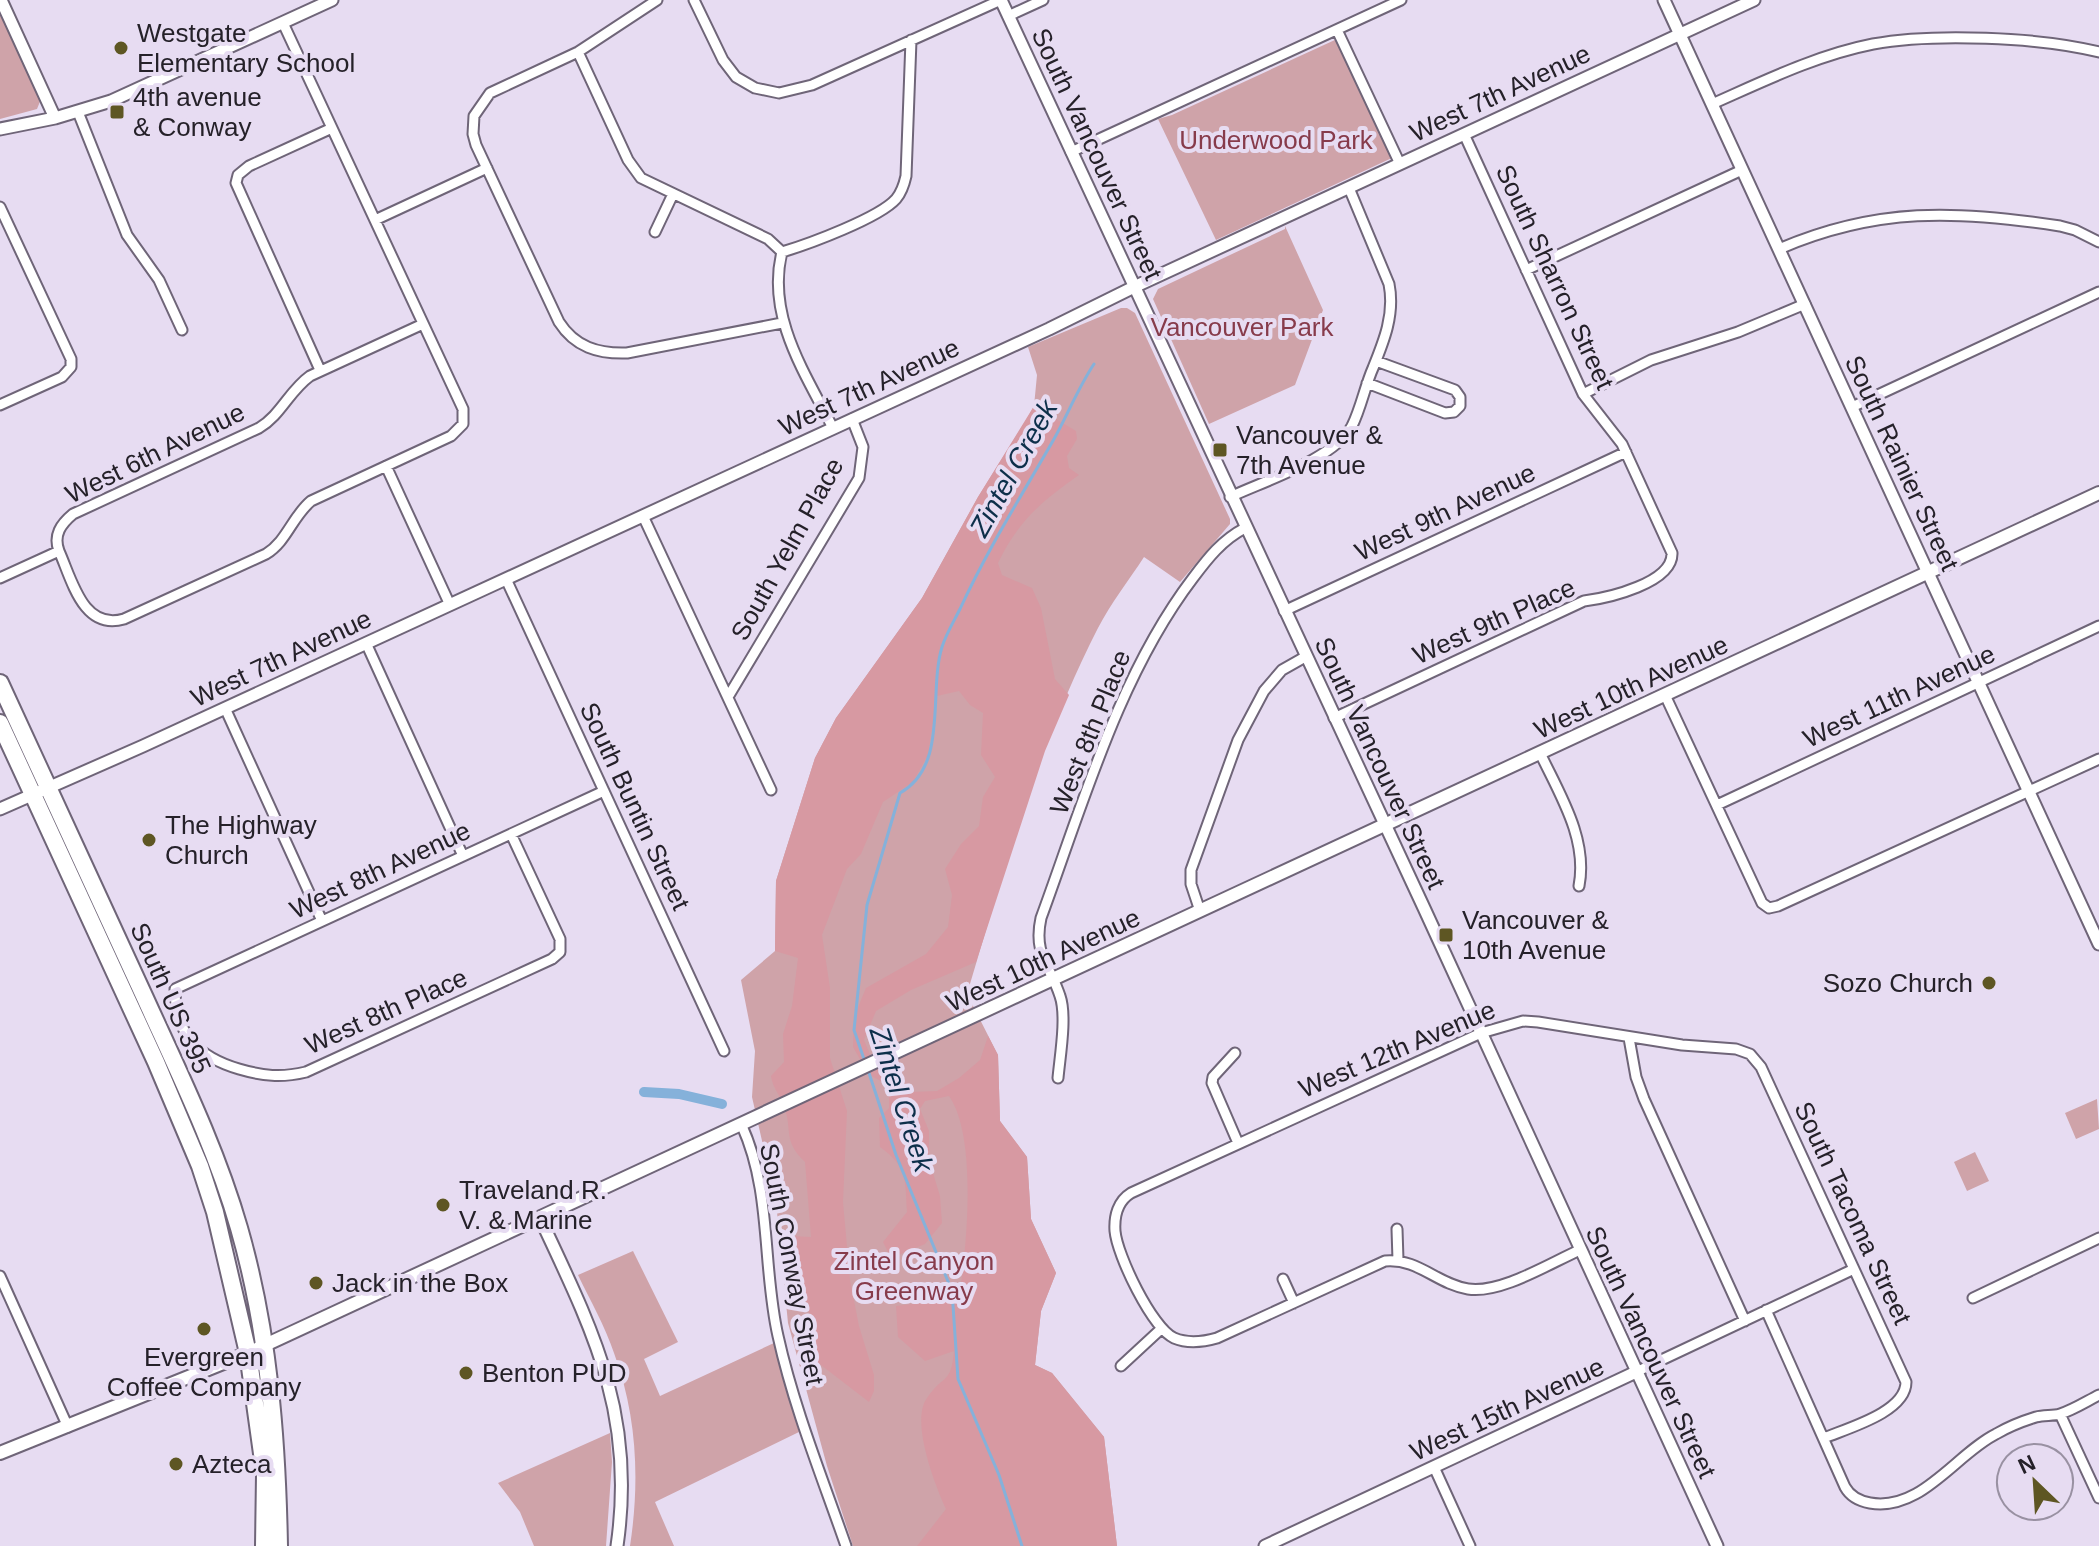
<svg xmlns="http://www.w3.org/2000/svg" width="2099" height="1546" font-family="Arial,sans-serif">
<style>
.green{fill:#cfa3a9}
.forest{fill:#d799a2}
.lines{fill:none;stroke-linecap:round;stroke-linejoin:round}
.stream{stroke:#85b1da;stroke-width:3}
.canal{stroke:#85b1da;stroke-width:10}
.minor-casing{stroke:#6f6578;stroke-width:13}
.tertiary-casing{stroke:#6f6578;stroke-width:15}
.secondary-casing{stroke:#6f6578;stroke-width:16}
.trunk-casing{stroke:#6f6578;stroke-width:20}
.minor{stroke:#fff;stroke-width:9}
.tertiary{stroke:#fff;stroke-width:11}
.secondary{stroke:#fff;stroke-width:12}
.trunk{stroke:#fff;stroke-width:16}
.poi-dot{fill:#5e5623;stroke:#e7dcf2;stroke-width:3}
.labels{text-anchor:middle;stroke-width:8;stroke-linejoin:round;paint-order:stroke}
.poi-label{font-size:26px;fill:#252129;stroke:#e7dcf2;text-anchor:start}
.street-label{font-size:26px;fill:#252129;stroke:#e7dcf2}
.park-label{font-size:26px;fill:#873b4b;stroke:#e7dcf2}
.water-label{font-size:28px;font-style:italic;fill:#0d2f4a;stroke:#e7dcf2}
</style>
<rect width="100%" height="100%" fill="#e7dcf2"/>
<path class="green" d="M 0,12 L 41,99 L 37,109 L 0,119 Z
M 1337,39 L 1394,157 L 1216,240 L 1158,119 L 1172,115 Z
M 1285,226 L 1323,310 L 1295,385 L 1209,424 L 1153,299 L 1158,289 L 1285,229 Z
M 1121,308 L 1127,308 L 1135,313 L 1230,519 L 1230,524 L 1180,582 L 1144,557 C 1129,580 1111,603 1098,628 C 1039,743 1004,870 967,994 L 998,1055 L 1000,1121 L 1027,1157 L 1031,1219 L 1056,1273 L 1041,1311 L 1035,1365 L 1052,1373 L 1104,1437 L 1117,1546 L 853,1546 L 827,1466 L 788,1323 L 776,1202 L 752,1097 L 755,1051 L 741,980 L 775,951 L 776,881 L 815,758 L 836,718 L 922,598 L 978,497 L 1028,417 L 1034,406 L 1037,375 L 1028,347 Z
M 2097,1099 L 2099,1129 L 2076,1139 L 2065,1113 Z
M 1975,1152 L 1989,1181 L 1967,1191 L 1954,1162 Z
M 633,1251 L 678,1342 L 644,1359 L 660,1396 L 774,1343 L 799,1432 L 655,1502 L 674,1546 L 630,1546 C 640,1481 637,1415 614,1353 C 605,1326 590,1300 578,1275 Z
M 610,1433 L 612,1462 L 606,1546 L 534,1546 L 520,1512 L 498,1483 Z"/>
<path class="forest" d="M 1034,406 L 1076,431 L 1077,439 L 1067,456 L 1069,468 L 1079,475 C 1042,501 1018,521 998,563 L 1002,575 L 1032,588 L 1041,608 L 1055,679 L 1069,695 L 1045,751 L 976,962 L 911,990 L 876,1011 L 864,1040 L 871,1057 L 892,1076 L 889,1085 L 911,1092 L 937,1091 L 959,1078 L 980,1060 L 988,1036 L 998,1055 L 1000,1121 L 1027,1157 L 1031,1219 L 1056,1273 L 1041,1311 L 1035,1365 L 1052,1373 L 1104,1437 L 1117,1546 L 917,1546 L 946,1509 C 935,1485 910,1421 927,1398 C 943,1374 951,1385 954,1351 L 925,1361 L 898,1337 L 896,1306 L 937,1301 L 960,1291 C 967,1243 977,1136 949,1096 L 925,1101 L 920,1109 L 929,1131 L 929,1160 L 940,1196 L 942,1223 L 925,1244 L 891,1258 L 883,1242 L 907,1212 C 905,1180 908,1167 880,1147 L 879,1118 L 889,1108 L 889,1085 L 869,1075 L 853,1047 L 854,1017 L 866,988 L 926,954 L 948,927 L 952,895 L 945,869 L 961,844 L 979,826 L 983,797 L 995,777 L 981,755 L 983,713 L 970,705 L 959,691 L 937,696 L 928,755 L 913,782 L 883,802 L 861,854 L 847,869 L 822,935 L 830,988 L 830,1058 L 847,1111 L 843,1202 L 850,1280 L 859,1326 L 874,1375 L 874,1391 L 869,1402 L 804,1352 L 810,1316 L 803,1294 L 785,1258 L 790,1236 L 811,1237 L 805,1162 C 782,1140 793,1130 784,1106 C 780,1095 773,1089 771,1076 L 784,1062 L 783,1034 L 792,1006 L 798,958 L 775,951 L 776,881 L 815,758 L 836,718 L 922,598 L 978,497 Z"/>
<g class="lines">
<path class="stream" d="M 865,1062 L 854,1030 L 867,905 L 900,793 C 949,766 928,692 942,647 C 946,634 954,621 960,609 C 987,550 1022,495 1054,439 C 1068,414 1078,388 1094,364
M 868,1070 L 896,1155 L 952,1291 L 958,1379 L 999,1475 L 1022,1546"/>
<path class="canal" d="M 644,1092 L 679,1094 L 722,1104"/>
<defs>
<path id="minor" d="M 657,0 L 578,52 L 490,93 L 474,116 L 473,134 L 476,145 L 559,322 C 575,347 598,354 627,353 L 782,323
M 694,0 L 723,60 L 736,77 L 755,88 L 779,93 L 812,85 L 1001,0
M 1008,16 L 1043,0
M 1337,30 L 1400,164
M 578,52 L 628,160 L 641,178 L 768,239 L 782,252 C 766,316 805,373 833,428
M 1712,104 C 1764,81 1817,55 1873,44 C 1933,33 2039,37 2099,52
M 78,112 L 127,235 L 159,280 L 182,330
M 1071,152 L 1401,0
M 0,207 L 71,359 L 71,367 L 62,377 L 0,405
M 375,220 L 487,168
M 655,232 L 673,194
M 1779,249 C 1876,207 1957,210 2060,226 L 2075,230 L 2099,242
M 782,252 C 809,244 879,218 896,199 C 902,192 904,185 906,176 L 911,40
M 1526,270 L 1742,170
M 320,370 L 236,183 L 238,175 L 249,166 L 332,128
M 1367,383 L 1445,413 L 1454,412 L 1460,406 L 1460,397 L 1455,390 L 1376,361
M 1583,394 L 1651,360 L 1738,332 L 1805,304
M 1852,407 L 2099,292
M 386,466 L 450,605
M 1230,497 C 1264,481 1334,459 1352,426 C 1361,408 1365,386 1373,368 C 1384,341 1395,314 1389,284 L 1349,188
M 643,516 L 771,790
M 59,551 C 72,580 83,631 124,619 L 266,554 C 287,541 292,517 311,501 L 451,436 L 463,424 L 463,409 L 283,23
M 0,578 L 59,551 C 53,535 61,524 73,514 L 259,428 C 281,415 289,391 310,376 L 423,324
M 506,579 L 724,1051
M 1284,611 L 1626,452
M 366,643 L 463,856
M 1665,695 L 1762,903 L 1769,908 L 1778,906 L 2099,759
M 728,697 L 859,478 L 863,447 L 852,419
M 225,708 L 322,921
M 1334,718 L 1584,601 C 1608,598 1673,583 1672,553 L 1622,444 L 1583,394 L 1464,134
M 1540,753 C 1560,795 1588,839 1579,886
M 1717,805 L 2099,626
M 511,834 L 560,939 L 560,952 L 552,959 L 306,1072 C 281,1078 263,1076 239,1069 C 198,1057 175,1034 175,989 L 604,791
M 1200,911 L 1191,884 L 1191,870 L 1238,740 L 1264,691 L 1282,670 L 1305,657
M 1629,1038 L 1636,1077 L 1644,1099 L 1745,1321
M 1235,1053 L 1213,1077 L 1212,1083 L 1238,1143
M 1058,1078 C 1060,1056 1067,1016 1060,996 C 1050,965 1033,954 1041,918 C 1083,804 1119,675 1193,578 C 1208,558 1222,540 1245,528
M 742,1126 C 772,1192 762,1266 778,1336 C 794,1408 822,1477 846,1546
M 1397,1229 L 1398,1260
M 1580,1250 C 1550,1263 1501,1294 1468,1289 C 1437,1284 1418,1258 1385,1261 L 1217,1338 C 1203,1342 1188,1344 1174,1338 C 1152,1328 1117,1255 1115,1231 C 1114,1216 1118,1201 1131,1193 L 1481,1033 L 1523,1021 L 1538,1022 L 1682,1045 L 1736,1049 L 1750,1054 L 1761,1067 L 1906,1382 C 1906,1412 1848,1428 1824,1438
M 0,1276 L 68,1427
M 1283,1279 L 1294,1303
M 1973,1298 L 2099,1238
M 1766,1310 L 1845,1487 C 1850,1496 1859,1501 1870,1503 C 1921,1512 1956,1454 1996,1434 C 2008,1427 2023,1421 2036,1417 C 2044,1415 2053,1416 2060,1414 C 2073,1410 2087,1401 2099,1395
M 1121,1366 L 1161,1329
M 1636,1372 L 1854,1269
M 2060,1414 L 2099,1498
M 1434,1467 L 1470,1546"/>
<path id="tertiary" d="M 1,0 L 55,118
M 1001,0 L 1424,908 L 1717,1546
M 1664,0 L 2099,944
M 0,129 L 55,118 L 111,101 L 332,0
M 0,809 L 143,746 L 1049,329 L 1134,287 L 1754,0
M 540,1218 C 594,1333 636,1415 617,1546
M 1265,1546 L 1636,1372"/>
<path id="secondary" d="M 0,1453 L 248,1353 L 2099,493"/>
<path id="trunk" d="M 0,683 C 48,788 97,893 145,998 C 179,1073 216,1148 239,1228 C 269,1332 277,1439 279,1546
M 0,723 L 156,1062 L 200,1166 L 215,1212 L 248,1353 L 265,1475 L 264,1546"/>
</defs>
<use href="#minor" class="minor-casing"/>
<use href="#tertiary" class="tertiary-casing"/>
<use href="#secondary" class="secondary-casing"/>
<use href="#trunk" class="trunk-casing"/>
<use href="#minor" class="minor"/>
<use href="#tertiary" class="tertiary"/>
<use href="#secondary" class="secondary"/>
<use href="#trunk" class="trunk"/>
</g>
<g class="poi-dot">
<circle cx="121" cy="48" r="8"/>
<rect x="109" y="104" width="16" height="16" rx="4"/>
<rect x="1212" y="442" width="16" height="16" rx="4"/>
<circle cx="149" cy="840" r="8"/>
<rect x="1438" y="927" width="16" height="16" rx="4"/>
<circle cx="1989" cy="983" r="8"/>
<circle cx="443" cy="1205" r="8"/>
<circle cx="316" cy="1283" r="8"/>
<circle cx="204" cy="1329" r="8"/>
<circle cx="466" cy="1373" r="8"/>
<circle cx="176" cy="1464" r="8"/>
</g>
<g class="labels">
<g class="poi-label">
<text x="137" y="42">Westgate<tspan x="137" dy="30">Elementary School</tspan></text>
<text x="133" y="106">4th avenue<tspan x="133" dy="30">&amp; Conway</tspan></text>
<text x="1236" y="444">Vancouver &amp;<tspan x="1236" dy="30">7th Avenue</tspan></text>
<text x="165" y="834">The Highway<tspan x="165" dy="30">Church</tspan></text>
<text x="1462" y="929">Vancouver &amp;<tspan x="1462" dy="30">10th Avenue</tspan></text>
<text x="1973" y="992" text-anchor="end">Sozo Church</text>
<text x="459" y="1199">Traveland R.<tspan x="459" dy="30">V. &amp; Marine</tspan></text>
<text x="332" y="1292">Jack in the Box</text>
<text x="204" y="1366" text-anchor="middle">Evergreen<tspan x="204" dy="30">Coffee Company</tspan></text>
<text x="482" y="1382">Benton PUD</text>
<text x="192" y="1473">Azteca</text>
</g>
<g class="street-label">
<text transform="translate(1500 93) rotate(-25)" y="9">West 7th Avenue</text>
<text transform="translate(1097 154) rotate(65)" y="9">South Vancouver Street</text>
<text transform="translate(1555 277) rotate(65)" y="9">South Sharron Street</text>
<text transform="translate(869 387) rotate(-25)" y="9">West 7th Avenue</text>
<text transform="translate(155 453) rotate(-26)" y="9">West 6th Avenue</text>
<text transform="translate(1902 463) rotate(65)" y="9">South Rainier Street</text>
<text transform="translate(1445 512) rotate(-25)" y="9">West 9th Avenue</text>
<text transform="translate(787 549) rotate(-61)" y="9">South Yelm Place</text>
<text transform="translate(1494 621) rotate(-24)" y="9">West 9th Place</text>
<text transform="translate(281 658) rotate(-25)" y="9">West 7th Avenue</text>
<text transform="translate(1631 687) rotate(-25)" y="9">West 10th Avenue</text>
<text transform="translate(1899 696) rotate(-25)" y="9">West 11th Avenue</text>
<text transform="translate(1090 732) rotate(-68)" y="9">West 8th Place</text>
<text transform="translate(1380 763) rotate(65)" y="9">South Vancouver Street</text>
<text transform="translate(635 806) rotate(65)" y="9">South Buntin Street</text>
<text transform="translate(380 870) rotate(-25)" y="9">West 8th Avenue</text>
<text transform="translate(1043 960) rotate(-25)" y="9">West 10th Avenue</text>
<text transform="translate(171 998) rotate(66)" y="9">South US 395</text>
<text transform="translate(386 1011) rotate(-24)" y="9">West 8th Place</text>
<text transform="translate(1397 1049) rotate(-23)" y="9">West 12th Avenue</text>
<text transform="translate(1853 1213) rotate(65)" y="9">South Tacoma Street</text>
<text transform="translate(792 1264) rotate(79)" y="9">South Conway Street</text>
<text transform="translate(1651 1352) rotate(65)" y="9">South Vancouver Street</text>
<text transform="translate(1507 1409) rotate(-25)" y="9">West 15th Avenue</text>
</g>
<g class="park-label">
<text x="1276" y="149">Underwood Park</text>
<text x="1242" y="336">Vancouver Park</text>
<text x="914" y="1270">Zintel Canyon<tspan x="914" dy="30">Greenway</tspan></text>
</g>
<g class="water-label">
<text transform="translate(1013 468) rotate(-61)" y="10">Zintel Creek</text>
<text transform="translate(902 1099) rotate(72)" y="10">Zintel Creek</text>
</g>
</g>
<g transform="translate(2035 1482) rotate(335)"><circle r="38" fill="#e7dcf2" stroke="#9991a2" stroke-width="2"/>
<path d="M0-6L14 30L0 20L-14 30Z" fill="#5e5623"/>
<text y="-12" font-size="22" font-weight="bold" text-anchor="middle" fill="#252129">N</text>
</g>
</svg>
